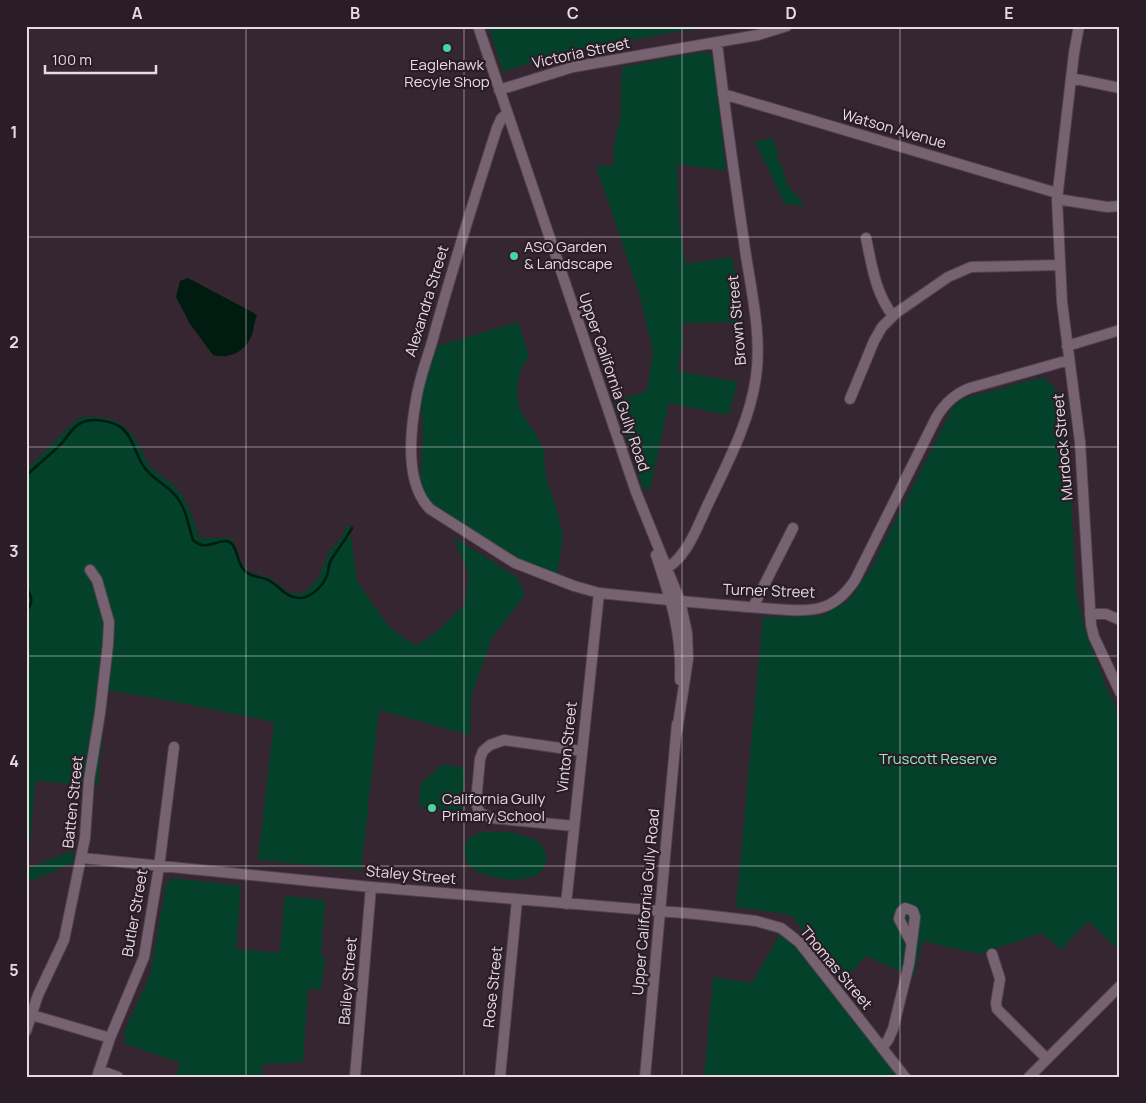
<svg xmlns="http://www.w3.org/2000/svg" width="1146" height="1103" font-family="Manrope,sans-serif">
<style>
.green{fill:#03412b}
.water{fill:#001b0f}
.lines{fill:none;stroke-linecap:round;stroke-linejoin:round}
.stream{stroke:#001b0f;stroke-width:2.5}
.minor-casing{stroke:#51434d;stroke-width:12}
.minor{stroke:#776271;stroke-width:10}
.grid{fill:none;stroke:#e5dbe2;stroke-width:1;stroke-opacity:0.55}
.poi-dot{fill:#49d49d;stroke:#2b1d27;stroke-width:2}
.labels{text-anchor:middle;stroke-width:4.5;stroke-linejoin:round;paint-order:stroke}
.street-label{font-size:15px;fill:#e5dbe2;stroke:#2b1d27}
.poi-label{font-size:15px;fill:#e5dbe2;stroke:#2b1d27;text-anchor:start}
.park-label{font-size:15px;fill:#8eecc1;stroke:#2b1d27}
.neatline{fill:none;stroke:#e5dbe2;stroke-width:2}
.grid-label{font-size:16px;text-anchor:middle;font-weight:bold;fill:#e5dbe2}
</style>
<rect width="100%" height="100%" fill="#352631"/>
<path class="green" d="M 488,26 L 728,26 L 680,31 L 561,53 L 503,72 Z
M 704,52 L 710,53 L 713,57 L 726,171 L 677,164 L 679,222 L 685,264 L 732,257 L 744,322 L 682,323 L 683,342 L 677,371 L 738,382 L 728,415 L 669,403 L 650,489 L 643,489 L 614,402 L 647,391 L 653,352 L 639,293 L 596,166 L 613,166 L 615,137 L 620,122 L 622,67 Z
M 772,137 L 779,155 L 777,158 L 783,169 L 788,186 L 805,205 L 785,204 L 755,142 Z
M 518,322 L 529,356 L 520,372 L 517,386 L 519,409 L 537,436 L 544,452 L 546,478 L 557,509 L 563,537 L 557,574 L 505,553 L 428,502 L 420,486 L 423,437 L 421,394 L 427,369 L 438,346 Z
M 1043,377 L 1066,399 L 1076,590 L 1085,630 L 1106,686 L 1120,716 L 1120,951 L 1088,921 L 1061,950 L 1042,933 L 979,954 L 922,941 L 914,977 L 865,956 L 844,983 L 791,915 L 736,907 L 763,617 L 822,616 L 849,600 L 871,568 L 954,405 L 965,398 Z
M 81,417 C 108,416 126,420 139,445 C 143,452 145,460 150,466 C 157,474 167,478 174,486 C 188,500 193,519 199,538 L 232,538 L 242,564 L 251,573 L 270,578 L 289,593 L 304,593 L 316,582 L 329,552 L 342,537 L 349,522 L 357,581 L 389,627 L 416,646 L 435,633 L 464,606 L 469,574 L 453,537 L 517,577 L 525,595 L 492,638 L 471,697 L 470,735 L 379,710 L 361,870 L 258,860 L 274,722 L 166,700 L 107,690 L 98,786 L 35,781 L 28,868 L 75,850 L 73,863 L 26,883 L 26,470 L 76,420 Z
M 442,765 L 465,767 L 461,817 L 444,815 L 444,810 L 419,807 L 421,783 Z
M 509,832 C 522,835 543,838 546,855 C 552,890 483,882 469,865 C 465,860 464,853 465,847 C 469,828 495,832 509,832 Z
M 174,878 L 241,886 L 236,949 L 280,953 L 285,896 L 325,900 L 321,955 L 325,957 L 321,990 L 308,988 L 303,1062 L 262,1064 L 263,1077 L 176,1077 L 180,1063 L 124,1043 L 126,1035 L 123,1034 L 150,975 L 166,884 Z
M 780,934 L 795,947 L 899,1077 L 704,1077 L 713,977 L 752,983 Z"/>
<path class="water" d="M 188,278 L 254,313 L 257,316 C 253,324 254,333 250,339 C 243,353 228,359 213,355 L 190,324 L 176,297 L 180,281 Z"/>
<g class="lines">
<path class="stream" d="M 26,476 C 37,465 49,456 60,445 C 67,438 72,427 81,423 C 93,417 115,421 124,430 C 134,440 136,456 144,467 C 152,479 166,484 175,495 C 186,507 188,525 193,540 C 207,554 222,534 232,544 C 238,550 237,564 245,571 C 252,578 262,576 270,581 C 280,587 287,598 299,598 C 310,599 324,585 327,575 C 329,570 328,565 331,560 C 338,549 346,539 352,528
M 26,588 C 33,597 33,603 26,612"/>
<defs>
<path id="minor" d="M 478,26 L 636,492 L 680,601 L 687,633 L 688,659 L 677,731
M 1079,26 L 1074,53 L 1057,199 L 1062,302 L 1080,442 L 1091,625 L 1094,637 L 1120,692
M 1071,78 L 1120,88
M 499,90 L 573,67 L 758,35 L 787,26
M 723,94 L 1057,193
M 507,113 L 501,119 L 497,128 C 474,199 452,270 432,342 C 426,362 419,380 416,400 C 410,433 405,484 430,509 L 515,563 L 574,586 L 599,593 C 648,598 698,603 748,607 C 768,608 801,613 820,608 C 836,604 847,592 855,580 L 936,418 C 944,404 954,394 970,388 L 1069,360
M 1057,199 L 1107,207 L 1120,206
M 866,238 C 872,266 875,292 893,316
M 1067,346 L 1120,330
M 850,399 L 874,341 L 882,327 L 896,313 L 948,277 L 971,267 L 1060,265
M 656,555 C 671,600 682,632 680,680
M 662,571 C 687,559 697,527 708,504 C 727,464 750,421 756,377 C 762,335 751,290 745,249 C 735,180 725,112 717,43
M 753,607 L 793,528
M 1090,614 L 1106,614 L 1120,620
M 574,826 L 491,818 L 479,812 L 476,802 L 480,759 L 483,751 L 490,745 L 504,740 L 581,751
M 82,858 L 371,887 L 696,914 L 756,921 L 781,928 L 799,942 L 905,1077
M 566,904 L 599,593
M 992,954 L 1000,979 L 996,1003 L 997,1009 L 1047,1059
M 32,1015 L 110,1038
M 26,1031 L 38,995 L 64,940 L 85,838 L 89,780 L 100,713 L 108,644 L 109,622 L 97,580 L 90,570
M 882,1048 L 888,1040 L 893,1029 L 909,964 L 915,917 L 913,911 L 905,908 L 901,912 L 899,919 L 911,942
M 99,1070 L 118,1077
M 97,1077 L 110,1038 L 144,957 L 159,867 L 174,747
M 355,1077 L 371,887
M 500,1077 L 517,900
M 645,1077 L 677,724
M 1029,1077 L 1120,986"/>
</defs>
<use href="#minor" class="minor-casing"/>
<use href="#minor" class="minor"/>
</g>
<path class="grid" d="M 246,26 L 246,1077M 464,26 L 464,1077M 682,26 L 682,1077M 900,26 L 900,1077M 26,237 L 1120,237M 26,447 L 1120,447M 26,656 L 1120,656M 26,866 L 1120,866"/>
<g class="poi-dot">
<circle cx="447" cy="48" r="5"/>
<circle cx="514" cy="256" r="5"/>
<circle cx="432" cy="808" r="5"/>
</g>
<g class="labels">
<g class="street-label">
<text transform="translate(581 53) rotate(-12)" y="5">Victoria Street</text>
<text transform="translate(894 129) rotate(16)" y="5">Watson Avenue</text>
<text transform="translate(427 301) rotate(-73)" y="5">Alexandra Street</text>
<text transform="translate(737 320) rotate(-95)" y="5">Brown Street</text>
<text transform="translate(614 382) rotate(71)" y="5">Upper California Gully Road</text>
<text transform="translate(1063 447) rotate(-95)" y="5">Murdock Street</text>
<text transform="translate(769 591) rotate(2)" y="5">Turner Street</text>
<text transform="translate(567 747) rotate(-84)" y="5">Vinton Street</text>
<text transform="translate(73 802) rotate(-84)" y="5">Batten Street</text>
<text transform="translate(411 875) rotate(5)" y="5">Staley Street</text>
<text transform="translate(646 902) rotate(-85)" y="5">Upper California Gully Road</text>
<text transform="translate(135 913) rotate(-80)" y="5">Butler Street</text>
<text transform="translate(836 968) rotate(50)" y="5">Thomas Street</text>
<text transform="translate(348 981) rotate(-85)" y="5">Bailey Street</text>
<text transform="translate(493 987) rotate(-84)" y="5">Rose Street</text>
</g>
<g class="poi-label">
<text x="447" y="70" text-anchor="middle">Eaglehawk<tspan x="447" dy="17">Recyle Shop</tspan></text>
<text x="524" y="252">ASQ Garden<tspan x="524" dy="17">&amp; Landscape</tspan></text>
<text x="442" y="804">California Gully<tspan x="442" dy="17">Primary School</tspan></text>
</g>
<g class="park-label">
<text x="938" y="764">Truscott Reserve</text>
</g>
</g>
<rect width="1146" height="1103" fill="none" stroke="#2b1d27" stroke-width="55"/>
<path d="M45 65v8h111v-8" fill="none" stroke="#e5dbe2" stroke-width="2.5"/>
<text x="52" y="65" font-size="15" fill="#e5dbe2" stroke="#2b1d27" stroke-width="4" paint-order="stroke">100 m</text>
<rect x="28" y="28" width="1090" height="1048" class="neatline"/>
<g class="grid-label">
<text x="137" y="19">A</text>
<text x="355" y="19">B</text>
<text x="573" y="19">C</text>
<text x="791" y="19">D</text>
<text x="1009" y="19">E</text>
<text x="14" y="138">1</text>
<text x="14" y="348">2</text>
<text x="14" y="557">3</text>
<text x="14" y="767">4</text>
<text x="14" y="976">5</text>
</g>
</svg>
